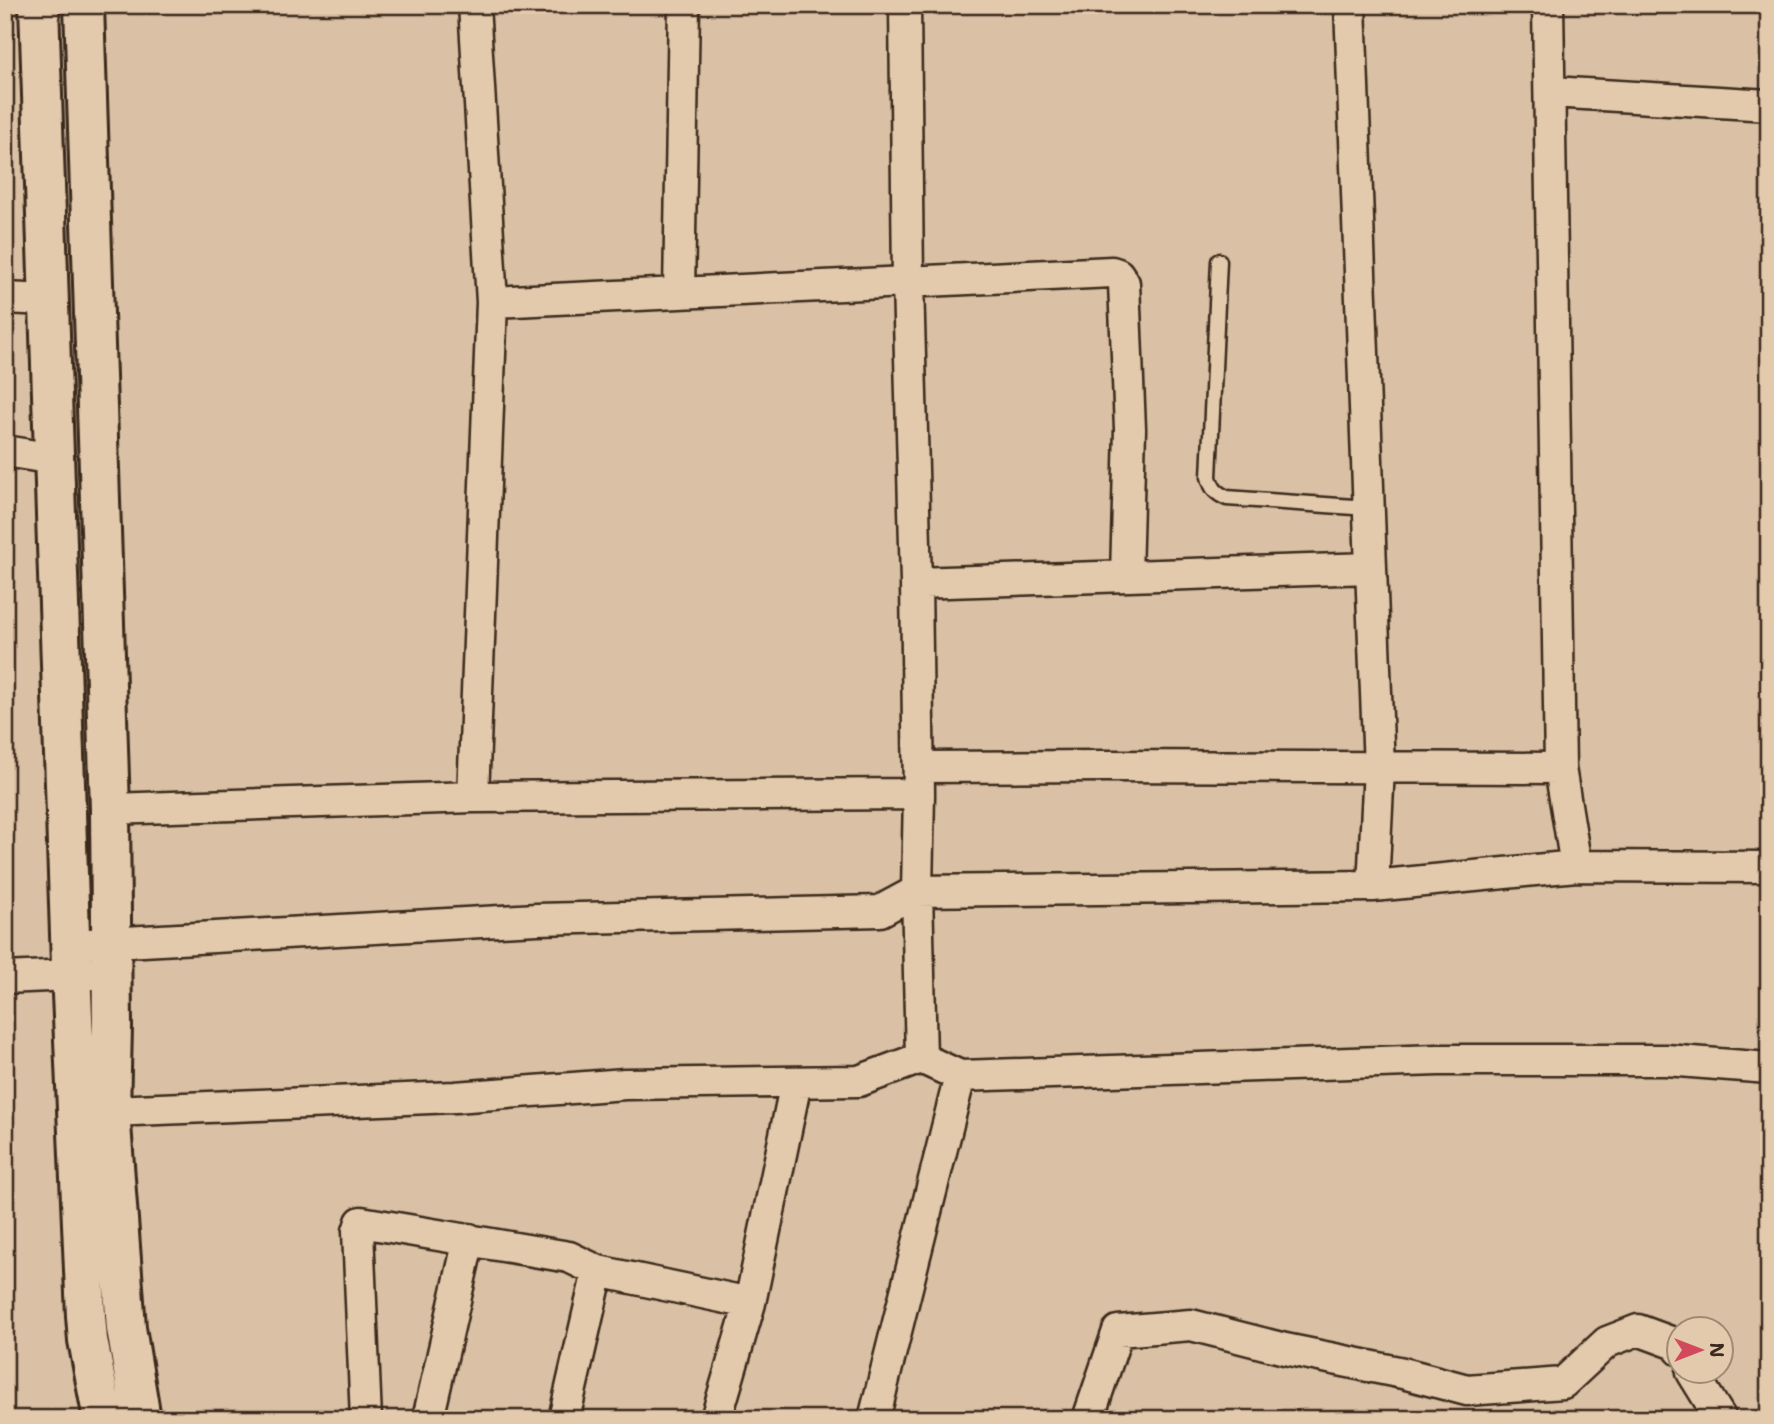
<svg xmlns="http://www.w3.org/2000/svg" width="1774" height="1424" font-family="'Shantell Sans',sans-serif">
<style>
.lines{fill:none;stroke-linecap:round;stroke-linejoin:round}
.service-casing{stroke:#3b2a1e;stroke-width:19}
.minor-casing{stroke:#3b2a1e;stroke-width:35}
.primary-casing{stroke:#3b2a1e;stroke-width:44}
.service{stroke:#e4caac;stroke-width:14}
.minor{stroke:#e4caac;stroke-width:30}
.primary{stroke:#e4caac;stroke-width:38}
</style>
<rect width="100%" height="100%" fill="#dac0a4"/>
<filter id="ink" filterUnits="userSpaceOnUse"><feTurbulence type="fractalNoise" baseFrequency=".0143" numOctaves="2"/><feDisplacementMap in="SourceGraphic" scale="14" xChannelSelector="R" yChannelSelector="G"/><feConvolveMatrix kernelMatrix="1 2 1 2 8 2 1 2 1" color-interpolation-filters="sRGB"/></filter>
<g filter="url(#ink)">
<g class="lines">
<defs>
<path id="service" d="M 1219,261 L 1209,477 C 1212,489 1216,493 1227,498 L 1368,508"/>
<path id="minor" d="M 905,5 L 908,282 L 916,583
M 1350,5 L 1371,568
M 1548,5 L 1560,768
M 1551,92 L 1769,105
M 679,293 L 684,5
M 5,298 L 48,300
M 492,302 L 1112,272 L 1118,274 L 1124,283 L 1130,429 L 1126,576
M 5,451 L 54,459
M 920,767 L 1106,766 L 1560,768 L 1576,866
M 919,794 L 917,891 L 921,1058
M 473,797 L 492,302 L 474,5
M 110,809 L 473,797 L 919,794 L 916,583 L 1371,568 L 1379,768 L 1373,886
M 89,944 L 537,919 L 880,911 L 917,891 L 1373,886 L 1576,866 L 1769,867
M 5,978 L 92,974
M 110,1111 L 455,1097 L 625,1084 L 859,1081 L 921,1058 L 960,1076 L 1438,1060 L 1666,1060 L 1769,1068
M 1692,1372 L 1721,1419
M 366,1419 L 358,1231 L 361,1222 L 569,1257 L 598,1271
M 428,1419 L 469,1239
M 564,1419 L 598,1271 L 750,1303
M 716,1419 L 750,1303 L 796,1082
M 874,1419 L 960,1076
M 1088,1419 L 1118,1331 L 1191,1325 L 1285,1349 L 1403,1373 L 1467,1390 L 1563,1383 L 1607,1342 L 1638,1330 L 1676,1344 L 1680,1350"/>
<path id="primary" d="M 39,5 L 72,994 L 86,1316 L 88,1340 L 103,1419
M 84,5 L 110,809 L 112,1027 L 110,1111 L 126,1328 L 141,1419"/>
</defs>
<use href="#service" class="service-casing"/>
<use href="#minor" class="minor-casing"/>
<use href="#primary" class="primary-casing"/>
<use href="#service" class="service"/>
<use href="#minor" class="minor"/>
<use href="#primary" class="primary"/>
</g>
</g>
<rect width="1774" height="1424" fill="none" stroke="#e4caac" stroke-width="28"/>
<rect x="14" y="14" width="1746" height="1396" fill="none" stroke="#3b2a1e" stroke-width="2.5" filter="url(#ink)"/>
<g transform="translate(1700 1350) rotate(90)"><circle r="33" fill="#e4caac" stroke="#a08a73" stroke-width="2"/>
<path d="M0-5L12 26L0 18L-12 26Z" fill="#d1495b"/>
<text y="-10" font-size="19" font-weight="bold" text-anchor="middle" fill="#3b2a1e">N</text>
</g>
</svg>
